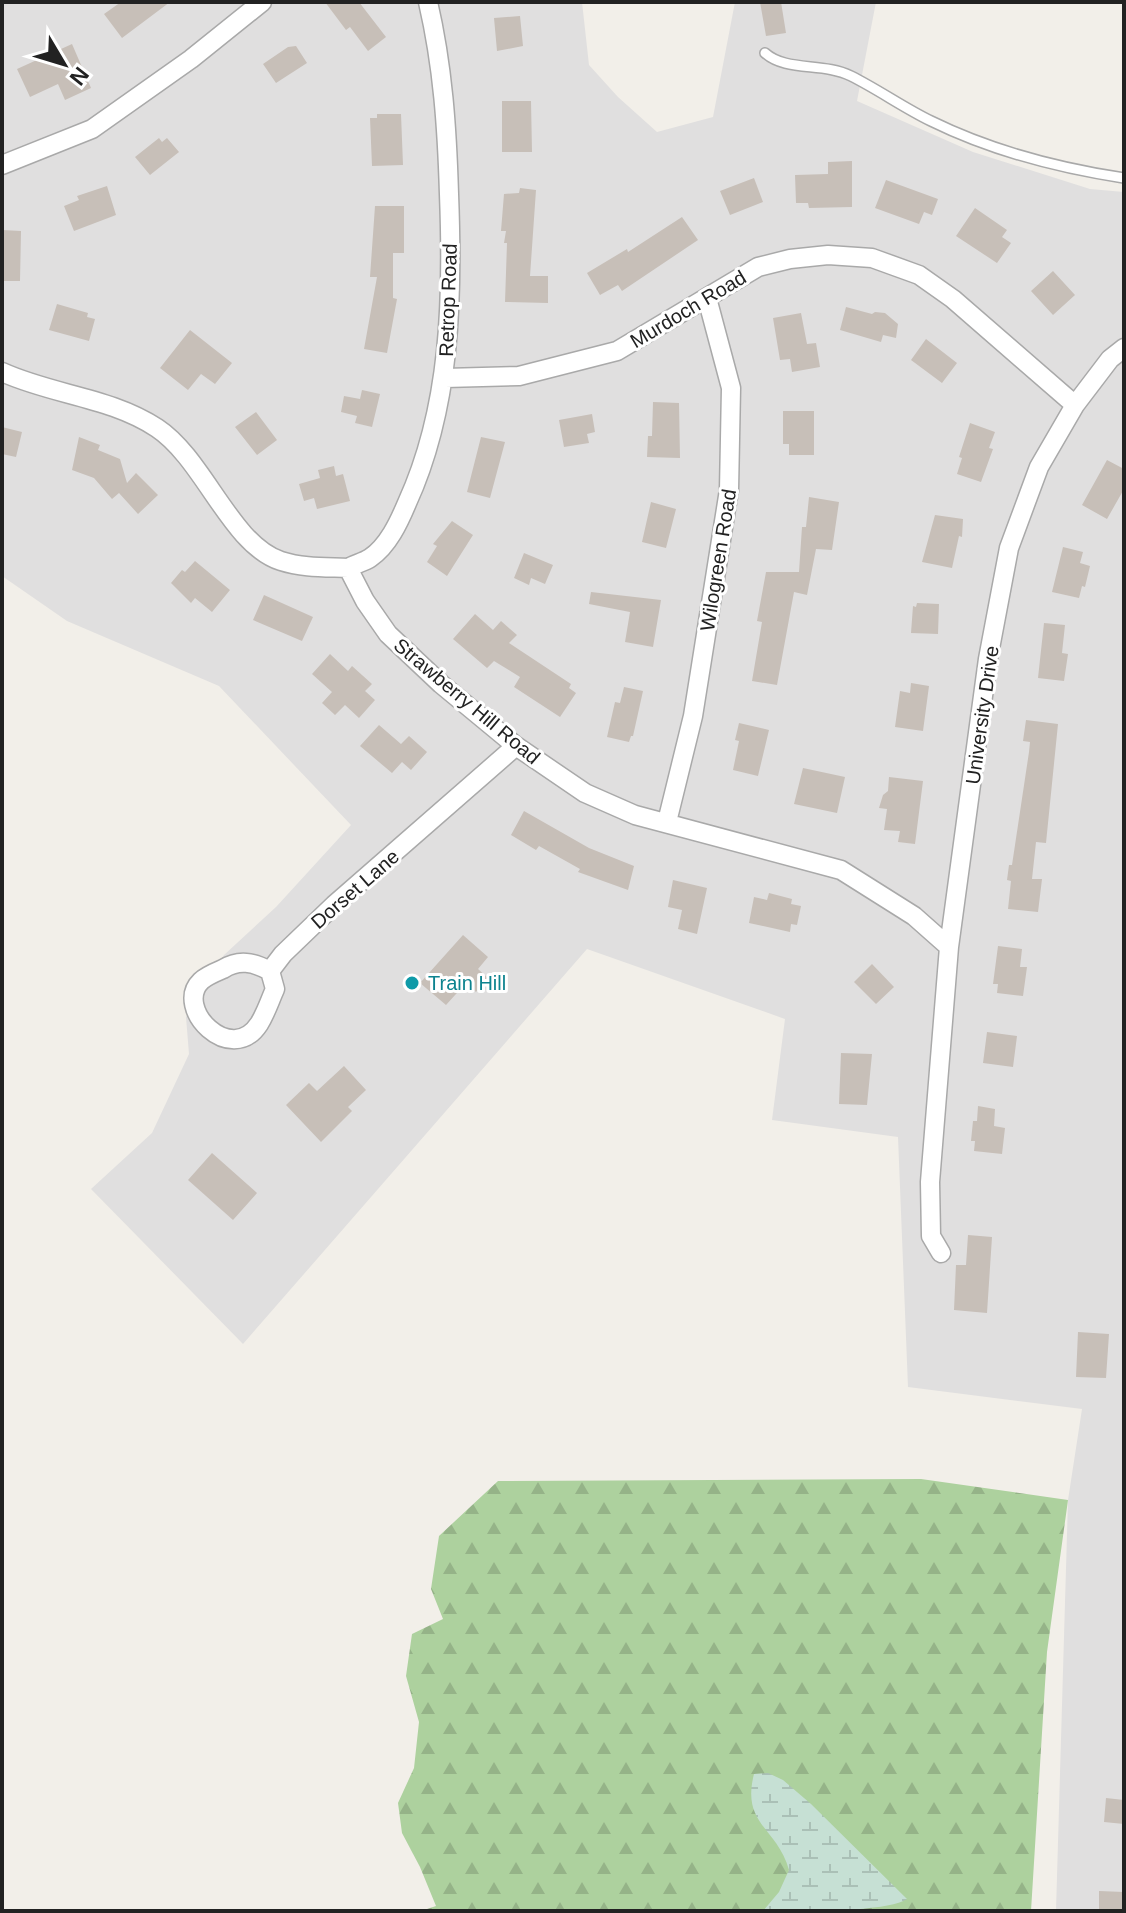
<svg xmlns="http://www.w3.org/2000/svg" width="1126" height="1913" font-family="Arial,sans-serif">
<style>
.residential{fill:#e0dfdf}
.forest{fill:url(#forest-firs)}
.wetland{fill:url(#wetland-marsh)}
.building{fill:#c7bfb8}
.lines{fill:none;stroke-linecap:round;stroke-linejoin:round}
.lane-casing{stroke:#a9a9a9;stroke-width:12}
.street-casing{stroke:#a9a9a9;stroke-width:21}
.lane{stroke:#fff;stroke-width:9}
.street{stroke:#fff;stroke-width:18}
.culture-dot{fill:#0f9aa8;stroke:#fff;stroke-width:3}
.labels{text-anchor:middle;stroke-width:6;stroke-linejoin:round;paint-order:stroke}
.street-label{font-size:20px;fill:#222;stroke:#fff}
.culture-label{font-size:20px;fill:#0d838f;stroke:#fff;text-anchor:start}
</style>
<defs>
<pattern id="forest-firs" width="22" height="20" patternUnits="userSpaceOnUse" patternTransform="scale(2)"><rect width="22" height="20" fill="#add19e"/><path d="M5 1l3.5 6h-7zM16 11l3.5 6h-7z" fill="#95b388"/></pattern>
<pattern id="wetland-marsh" width="20" height="14" patternUnits="userSpaceOnUse" patternTransform="scale(2)"><rect width="20" height="14" fill="#c6e0d4"/><path d="M1 5h8M5 5V1M11 12h8M15 12V8" fill="none" stroke="#aac0b6"/></pattern>
</defs>
<rect width="100%" height="100%" fill="#f2efe9"/>
<path class="residential" d="M 2,2 L 582,2 L 589,65 L 618,97 L 657,132 L 713,117 L 735,2 L 876,2 L 857,101 L 973,152 L 1090,189 L 1124,192 L 1124,1911 L 1056,1911 L 1068,1500 L 1082,1409 L 908,1387 L 898,1137 L 772,1120 L 785,1019 L 587,949 L 243,1344 L 91,1189 L 152,1133 L 189,1054 L 186,1017 L 224,955 L 276,907 L 351,825 L 219,686 L 67,621 L 2,576 Z"/>
<path class="forest" d="M 921,1479 L 1068,1500 L 1047,1652 L 1031,1911 L 421,1911 L 436,1906 L 420,1867 L 402,1833 L 398,1803 L 414,1768 L 419,1722 L 406,1676 L 412,1634 L 443,1619 L 431,1589 L 439,1536 L 498,1481 Z"/>
<path class="wetland" d="M 768,1773 L 783,1780 L 811,1804 L 907,1899 C 885,1913 794,1911 763,1911 L 779,1892 L 789,1870 C 777,1827 741,1825 754,1774 Z"/>
<path class="building" d="M 121,2 L 170,2 L 122,38 L 104,14 Z
M 325,2 L 359,2 L 386,37 L 368,51 L 350,27 L 346,30 Z
M 760,2 L 781,2 L 786,33 L 766,36 Z
M 520,16 L 523,46 L 497,51 L 494,18 Z
M 72,44 L 91,88 L 65,100 L 58,84 L 30,97 L 17,69 Z
M 296,46 L 307,63 L 276,83 L 263,64 L 288,47 Z
M 502,101 L 531,101 L 532,152 L 502,152 Z
M 377,114 L 401,114 L 403,165 L 372,166 L 370,118 L 377,118 Z
M 159,138 L 162,142 L 167,138 L 179,152 L 150,175 L 135,157 Z
M 852,161 L 852,207 L 809,208 L 808,203 L 796,203 L 795,175 L 828,174 L 828,162 Z
M 754,178 L 763,202 L 730,215 L 720,191 Z
M 886,180 L 938,199 L 932,215 L 924,212 L 919,224 L 875,208 Z
M 107,186 L 116,215 L 74,231 L 64,206 L 79,200 L 77,196 Z
M 520,188 L 536,190 L 530,276 L 548,276 L 548,303 L 505,302 L 507,243 L 504,243 L 506,231 L 501,231 L 504,194 L 519,193 Z
M 375,206 L 404,206 L 404,253 L 393,253 L 393,298 L 397,299 L 387,353 L 364,349 L 377,277 L 370,277 Z
M 975,208 L 1007,230 L 1002,237 L 1011,243 L 997,263 L 956,236 Z
M 682,217 L 698,240 L 622,291 L 618,285 L 600,295 L 587,273 L 627,249 L 628,252 Z
M 2,230 L 21,231 L 20,281 L 2,281 Z
M 1053,271 L 1075,295 L 1053,315 L 1031,291 Z
M 57,304 L 88,313 L 87,317 L 95,319 L 89,341 L 49,330 Z
M 846,307 L 872,314 L 875,312 L 885,313 L 898,324 L 896,338 L 883,335 L 881,342 L 840,330 Z
M 801,313 L 807,344 L 816,343 L 820,367 L 792,372 L 790,359 L 780,360 L 773,318 Z
M 190,330 L 232,363 L 215,384 L 201,374 L 188,390 L 160,368 Z
M 926,339 L 957,363 L 942,383 L 911,360 Z
M 362,390 L 380,394 L 372,427 L 355,423 L 357,416 L 341,412 L 344,396 L 360,399 Z
M 653,402 L 679,403 L 680,458 L 647,457 L 648,436 L 652,436 Z
M 783,411 L 814,411 L 814,455 L 789,455 L 789,444 L 783,444 Z
M 256,412 L 277,440 L 257,455 L 235,427 Z
M 592,414 L 595,432 L 587,434 L 589,443 L 564,447 L 559,420 Z
M 970,423 L 995,432 L 989,448 L 993,449 L 981,482 L 957,474 L 962,458 L 959,457 Z
M 2,427 L 22,432 L 16,457 L 2,454 Z
M 79,437 L 100,445 L 98,450 L 120,459 L 127,483 L 136,473 L 158,495 L 138,514 L 119,493 L 112,499 L 94,478 L 72,470 Z
M 481,437 L 505,442 L 490,498 L 467,492 Z
M 1107,460 L 1124,469 L 1124,489 L 1107,519 L 1082,505 Z
M 334,466 L 336,476 L 343,474 L 350,501 L 317,509 L 314,498 L 304,501 L 299,484 L 320,478 L 318,470 Z
M 809,497 L 839,502 L 832,550 L 816,549 L 807,595 L 794,592 L 777,685 L 752,681 L 762,622 L 757,621 L 766,572 L 799,572 L 802,527 L 806,527 Z
M 651,502 L 676,509 L 666,548 L 642,542 Z
M 935,515 L 963,519 L 962,537 L 959,536 L 952,568 L 922,562 Z
M 452,521 L 473,535 L 447,576 L 427,562 L 437,546 L 433,544 Z
M 1063,547 L 1083,552 L 1080,563 L 1090,566 L 1085,587 L 1082,586 L 1079,598 L 1052,592 Z
M 524,553 L 553,565 L 545,584 L 531,578 L 529,585 L 514,578 Z
M 195,561 L 230,590 L 212,612 L 195,598 L 191,603 L 171,583 L 182,570 L 185,572 Z
M 591,592 L 661,600 L 653,647 L 625,642 L 630,612 L 589,604 Z
M 264,595 L 313,617 L 302,641 L 253,620 Z
M 917,603 L 939,604 L 938,634 L 911,633 L 913,606 L 916,607 Z
M 475,614 L 493,630 L 501,621 L 517,635 L 509,643 L 571,684 L 569,688 L 576,693 L 560,717 L 514,687 L 520,677 L 494,661 L 487,668 L 453,639 Z
M 1044,623 L 1065,625 L 1062,653 L 1068,654 L 1064,681 L 1038,678 Z
M 330,654 L 348,671 L 352,666 L 372,684 L 365,691 L 375,700 L 359,718 L 345,705 L 335,715 L 322,703 L 332,692 L 312,674 Z
M 911,683 L 929,686 L 923,731 L 895,727 L 900,691 L 910,693 Z
M 624,687 L 643,691 L 633,736 L 631,736 L 629,742 L 607,737 L 615,702 L 620,703 Z
M 1026,720 L 1058,724 L 1046,843 L 1036,842 L 1032,879 L 1042,879 L 1038,912 L 1008,909 L 1011,881 L 1007,880 L 1009,865 L 1012,865 L 1029,752 L 1030,742 L 1023,741 Z
M 739,723 L 769,730 L 758,776 L 733,770 L 739,741 L 735,740 Z
M 379,725 L 401,744 L 409,736 L 427,752 L 411,770 L 402,762 L 392,773 L 360,746 Z
M 803,768 L 845,777 L 837,813 L 794,804 Z
M 889,777 L 923,781 L 915,844 L 898,842 L 900,831 L 884,830 L 887,809 L 879,808 L 883,795 L 888,791 Z
M 524,811 L 589,848 L 634,866 L 628,890 L 578,872 L 580,869 L 539,846 L 536,850 L 511,835 Z
M 673,880 L 707,888 L 697,934 L 678,929 L 682,910 L 668,907 Z
M 769,893 L 792,899 L 791,904 L 801,906 L 797,925 L 791,924 L 790,932 L 749,923 L 754,897 L 767,900 Z
M 463,935 L 488,957 L 478,969 L 488,978 L 476,992 L 466,983 L 446,1005 L 420,983 Z
M 998,946 L 1022,949 L 1020,967 L 1027,967 L 1023,996 L 997,993 L 998,984 L 993,984 Z
M 872,964 L 894,987 L 876,1004 L 854,982 Z
M 987,1032 L 1017,1036 L 1013,1067 L 983,1063 Z
M 841,1053 L 872,1054 L 867,1105 L 839,1104 Z
M 344,1066 L 366,1090 L 348,1107 L 352,1111 L 321,1142 L 286,1105 L 309,1083 L 317,1091 Z
M 978,1106 L 995,1109 L 994,1126 L 1005,1128 L 1002,1154 L 974,1151 L 975,1141 L 971,1141 L 973,1121 L 977,1121 Z
M 212,1153 L 257,1193 L 233,1220 L 188,1180 Z
M 968,1235 L 992,1237 L 987,1313 L 954,1310 L 956,1265 L 966,1265 Z
M 1078,1332 L 1109,1334 L 1106,1378 L 1076,1377 Z
M 1106,1798 L 1124,1800 L 1124,1824 L 1104,1822 Z
M 1099,1891 L 1124,1892 L 1124,1911 L 1099,1910 Z"/>
<g class="lines">
<defs>
<path id="lane" d="M 765,53 C 786,72 823,62 851,76 C 879,90 904,108 931,121 C 992,151 1058,168 1124,178"/>
<path id="street" d="M 2,165 L 92,129 L 191,59 L 262,2
M 2,372 C 52,395 110,397 157,428 C 204,459 231,545 281,561 C 303,568 326,567 348,568 L 365,601 L 388,634 L 441,684 L 516,746 L 585,793 L 635,815 L 841,870 L 914,916 L 949,947
M 445,378 L 519,376 L 617,351 L 758,267 L 790,259 L 828,255 L 872,258 L 919,275 L 953,299 L 1075,405
M 348,568 C 355,564 364,562 370,558 C 388,546 399,522 407,503 C 451,407 453,298 449,194 C 447,128 443,67 428,2
M 667,822 L 693,716 L 729,490 L 731,388 L 707,298
M 270,971 C 253,962 239,959 223,969 C 216,972 206,976 201,981 C 173,1008 231,1067 259,1024 C 266,1013 270,1000 275,989 L 270,971 L 283,954 L 334,905 L 516,746
M 941,1253 L 931,1236 L 930,1182 L 949,947 L 988,659 L 1009,548 L 1039,467 L 1075,405 L 1110,359 L 1124,348"/>
</defs>
<use href="#lane" class="lane-casing"/>
<use href="#street" class="street-casing"/>
<use href="#lane" class="lane"/>
<use href="#street" class="street"/>
</g>
<circle class="culture-dot" cx="412" cy="983" r="8"/>
<g class="labels">
<g class="street-label">
<text transform="translate(448 300) rotate(-88)" y="7">Retrop Road</text>
<text transform="translate(688 309) rotate(-31)" y="7">Murdoch Road</text>
<text transform="translate(718 560) rotate(-81)" y="7">Wilogreen Road</text>
<text transform="translate(467 701) rotate(40)" y="7">Strawberry Hill Road</text>
<text transform="translate(982 715) rotate(-82)" y="7">University Drive</text>
<text transform="translate(355 889) rotate(-41)" y="7">Dorset Lane</text>
</g>
<g class="culture-label">
<text x="428" y="990">Train Hill</text>
</g>
</g>
<rect width="1126" height="1913" fill="none" stroke="#222222" stroke-width="8"/>
<g transform="translate(64 64) rotate(128)" stroke="#ffffff" stroke-width="6" paint-order="stroke">
<path d="M0-6L14 30L0 20L-14 30Z" fill="#222222"/>
<text y="-12" font-size="22" font-weight="bold" text-anchor="middle" fill="#222222">N</text>
</g>
</svg>
